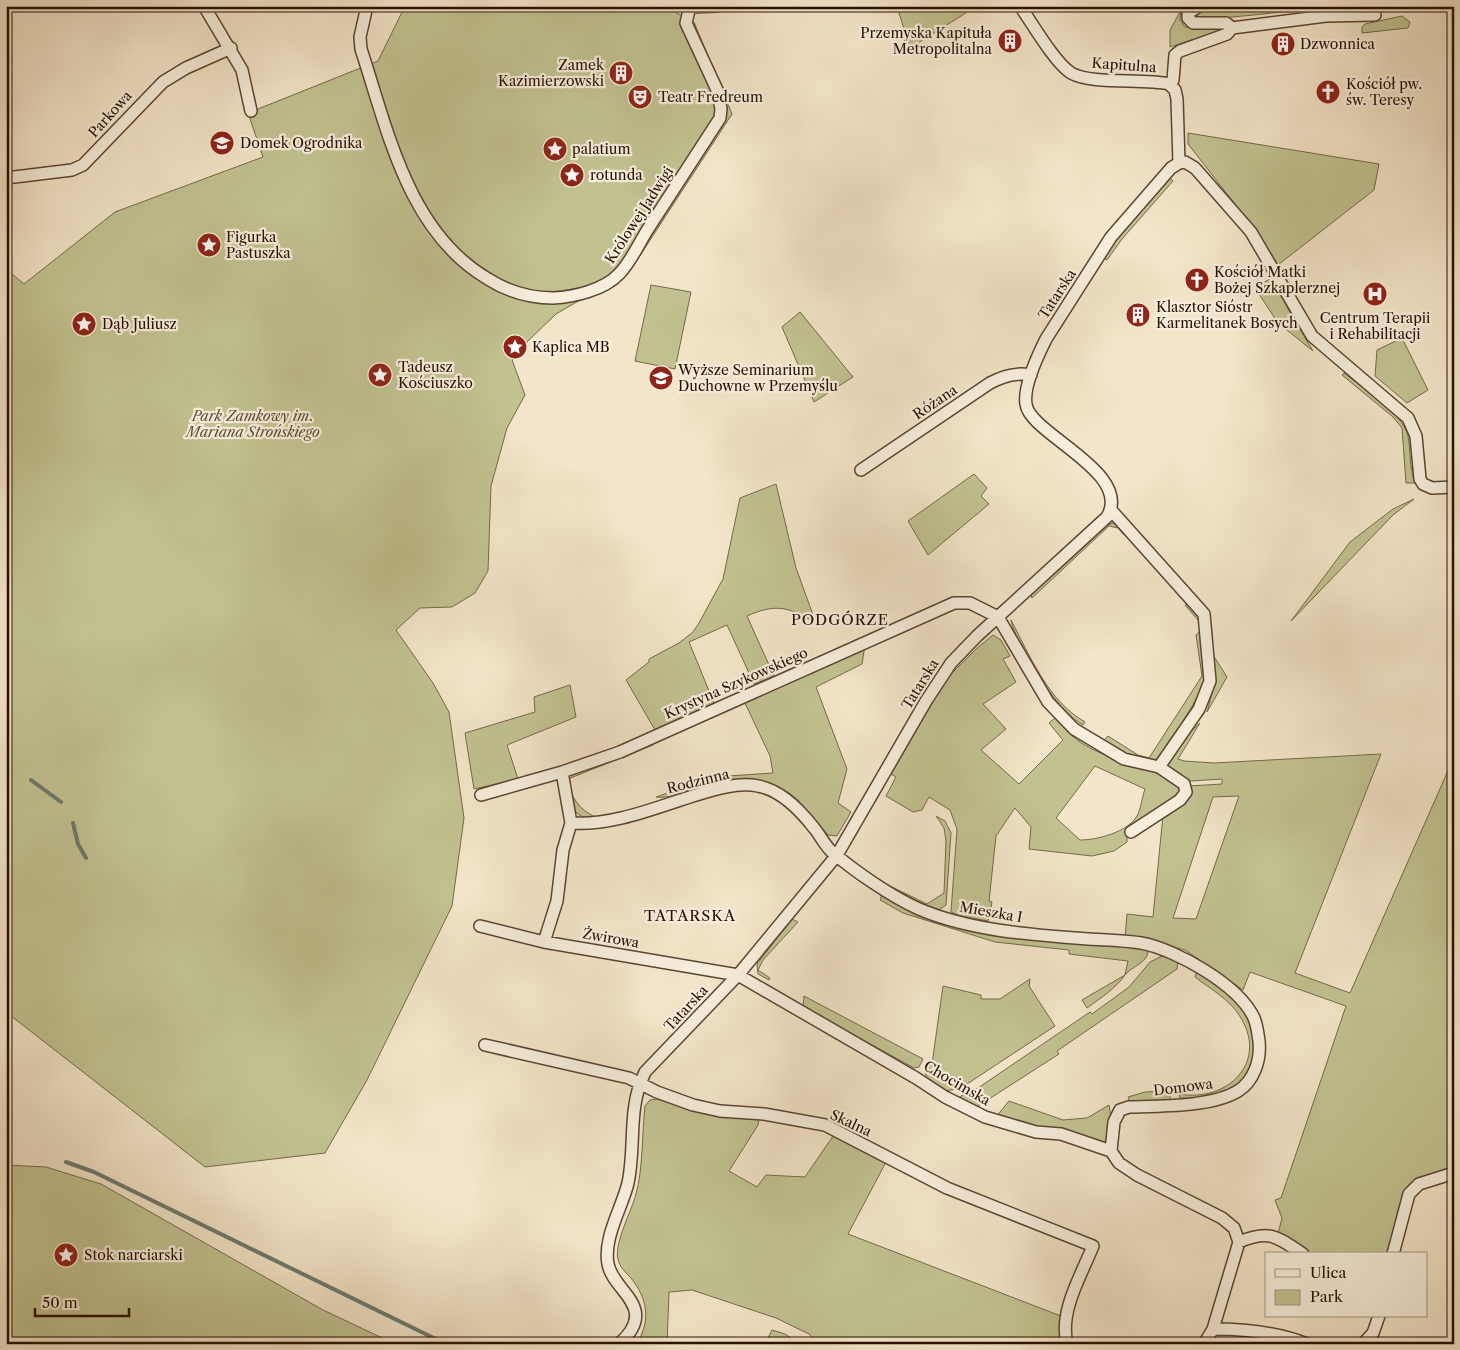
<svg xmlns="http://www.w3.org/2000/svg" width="1460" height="1350" font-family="'Libre Caslon Text',serif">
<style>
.green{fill:#c2c291;stroke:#756948;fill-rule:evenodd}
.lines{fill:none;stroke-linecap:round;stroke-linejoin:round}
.stream{stroke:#6d796e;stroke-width:4}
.minor-casing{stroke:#5b4532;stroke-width:14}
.minor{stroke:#f7eedc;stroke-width:11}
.labels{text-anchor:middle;stroke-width:4.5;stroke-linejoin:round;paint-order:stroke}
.poi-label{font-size:14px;fill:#281000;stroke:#f7eedc;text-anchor:start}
.street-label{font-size:14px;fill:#281000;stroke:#f7eedc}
.park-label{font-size:14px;font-style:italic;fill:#5e4e33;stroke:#f7eedc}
.neighbourhood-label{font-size:15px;letter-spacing:1px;fill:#281000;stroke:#f7eedc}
</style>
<rect width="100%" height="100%" fill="#f3e5c9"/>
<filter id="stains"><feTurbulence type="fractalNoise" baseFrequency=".004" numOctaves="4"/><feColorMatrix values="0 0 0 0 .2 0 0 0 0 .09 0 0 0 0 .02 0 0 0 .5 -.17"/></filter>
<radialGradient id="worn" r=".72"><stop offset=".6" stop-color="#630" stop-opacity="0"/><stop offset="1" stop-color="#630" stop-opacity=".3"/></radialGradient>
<path class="green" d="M 405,6 L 675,6 L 675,12 L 694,22 L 732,114 L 630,271 L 556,314 L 527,342 L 520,355 L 512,360 L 525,395 L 507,428 L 491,486 L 488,571 L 475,593 L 452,607 L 420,608 L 396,630 L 433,683 L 449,712 L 464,818 L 452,906 L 367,1080 L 325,1153 L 205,1167 L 6,1012 L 6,269 L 24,284 L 115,212 L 263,157 L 248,113 L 378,61 Z
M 911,6 L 977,6 L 910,48 L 899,13 Z
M 1228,6 L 1374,6 L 1372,11 C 1360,11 1349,6 1337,7 C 1292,10 1247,17 1202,19 L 1197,17 L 1197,13 L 1201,12 Z
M 1181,10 L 1180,20 L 1185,27 L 1223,27 L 1225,29 L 1170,47 L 1170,30 Z
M 1402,16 L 1410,22 L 1408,28 L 1362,33 L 1362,27 L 1365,24 Z
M 1188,133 L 1379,164 L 1374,190 L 1278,265 L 1256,231 L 1188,144 Z
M 1170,178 L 1173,181 L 1122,239 L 1107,260 L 1104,258 L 1119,236 Z
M 1273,277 L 1288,309 L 1313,351 L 1278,323 L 1255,288 Z
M 651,285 L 691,292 L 675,369 L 635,361 Z
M 800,312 L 853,377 L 814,402 L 782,327 Z
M 1402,338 L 1428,390 L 1407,403 L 1375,376 L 1377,350 Z
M 1344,373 C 1364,389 1402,412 1408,436 C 1411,452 1409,468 1415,483 L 1406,483 L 1402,428 L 1393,417 L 1342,375 Z
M 974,474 L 987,488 L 981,496 L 989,504 L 928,555 L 908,521 Z
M 776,484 L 796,568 L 816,623 C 789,607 776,603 747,616 L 774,676 L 754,684 L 727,625 L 689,642 L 714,703 L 655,730 L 626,680 L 649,662 L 649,659 L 679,643 L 693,632 L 699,623 L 723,579 L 740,498 Z
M 1414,499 L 1393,515 L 1291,621 L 1350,542 L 1393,509 Z
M 1113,523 L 1126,533 L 1124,535 L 1118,528 L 1109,526 L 1032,598 L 1031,595 L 1103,527 Z
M 1189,604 L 1195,608 L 1204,627 L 1206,682 L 1166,751 L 1158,760 L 1139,760 L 1102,742 L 1108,736 L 1138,755 L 1149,758 L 1202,676 L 1196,635 L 1204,627 L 1185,605 Z
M 1011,620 C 1030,656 1048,701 1085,722 L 1083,725 C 1058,712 1016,647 1011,620 Z
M 993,635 L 1001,640 L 1010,656 L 1003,659 L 1016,682 L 983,704 L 1006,729 L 981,750 L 1019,784 L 1063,740 L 1049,723 L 1055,718 C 1060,723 1065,729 1071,735 C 1101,761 1146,765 1181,784 L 1183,793 L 1127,831 L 1127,842 L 1114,851 L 1092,856 L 1029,849 L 1031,827 L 1015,808 L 996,836 L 989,901 L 992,902 L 988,921 L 960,916 L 951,912 L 957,829 L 950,810 L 929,797 L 922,810 L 913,812 L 886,796 L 896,777 L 891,774 L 945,680 L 976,649 ZM 1095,766 L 1145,789 C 1142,797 1141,809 1137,816 C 1128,832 1097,840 1080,840 L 1056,818 Z
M 865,645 L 862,664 L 816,687 L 847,769 L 838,803 L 851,812 L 837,836 L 828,835 C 818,824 808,811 798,800 C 772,775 732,779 700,787 C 687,791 669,799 656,797 L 713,777 L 773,773 L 770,756 L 744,701 Z
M 1213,655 L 1227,677 L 1207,712 L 1215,682 Z
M 570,685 L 576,717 L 507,745 L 518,779 L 474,789 L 465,733 L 535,712 L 534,697 Z
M 1200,723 L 1178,759 L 1184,761 L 1214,763 L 1381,754 L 1295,973 L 1350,993 L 1454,757 L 1454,1168 L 1417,1181 L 1390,1254 L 1312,1254 L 1278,1234 L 1282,1218 L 1275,1200 L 1281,1198 L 1346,1006 L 1250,972 L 1243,990 L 1185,950 L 1155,942 L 1125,938 L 1127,914 L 1153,917 L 1163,815 L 1189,786 L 1222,784 L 1222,779 L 1191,781 L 1168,768 C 1166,751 1188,734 1200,723 ZM 1239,796 L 1196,919 L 1173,918 L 1213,797 Z
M 651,743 L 653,745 L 568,779 C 570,798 580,810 597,818 C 592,818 586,818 581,816 C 570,811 564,784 568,774 L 619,756 Z
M 936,816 L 945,821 L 951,833 L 946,905 L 939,910 L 921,903 L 888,885 L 927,904 L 944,893 L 946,841 L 944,828 Z
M 882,895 L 908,909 L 950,925 L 1146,948 L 1148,953 C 1144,965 1132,966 1125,975 C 1115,989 1102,997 1087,1008 L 1082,1000 L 1125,975 L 1128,961 L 1069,954 L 1069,950 L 995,942 L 903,913 L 880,900 Z
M 792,919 L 798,922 L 763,960 L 758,970 L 770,978 L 769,980 L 758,974 L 757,964 Z
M 1164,955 L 1178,959 L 1177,969 L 1057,1051 L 1059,1054 L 975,1108 L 959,1100 L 961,1096 L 978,1088 L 1090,1012 L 1092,1014 L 1129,987 L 1150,962 Z
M 1197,971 C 1217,985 1244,1001 1253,1024 C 1264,1050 1249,1081 1226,1093 C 1214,1100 1193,1098 1180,1098 L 1179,1094 C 1228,1103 1270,1061 1239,1015 C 1229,999 1209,988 1195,977 Z
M 1030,979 L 1029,986 L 1055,1026 L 961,1088 L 946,1091 L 927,1080 L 925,1070 L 929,1063 L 932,1064 L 943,986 L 981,995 L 981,999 L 1000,999 Z
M 804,996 L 923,1059 L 919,1067 L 914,1068 L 803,1007 Z
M 1164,1091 L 1170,1092 L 1170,1100 C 1156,1100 1145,1104 1131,1105 L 1128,1097 L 1145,1092 Z
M 657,1099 L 722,1117 L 759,1119 L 758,1125 L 729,1171 L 757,1187 L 766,1175 L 805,1177 L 833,1136 L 886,1162 L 848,1234 L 1061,1316 L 1063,1344 L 817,1344 L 809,1334 L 776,1318 L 692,1290 L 669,1292 L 667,1344 L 636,1344 C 652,1321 647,1298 631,1278 C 626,1273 619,1266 618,1259 C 614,1243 632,1210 636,1194 C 643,1170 642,1132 645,1106 L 650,1100 Z
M 1009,1101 L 1063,1120 L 1087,1118 L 1109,1105 L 1112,1122 L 1109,1141 L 1102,1144 L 996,1117 Z
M 6,1165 L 46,1167 L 101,1184 L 323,1310 L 395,1344 L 6,1344 Z
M 772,1330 L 785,1334 L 800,1344 L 765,1344 Z"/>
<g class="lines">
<path class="stream" d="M 6,766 L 11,771
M 31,780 L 61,802
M 73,823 L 78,844 L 86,858
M 66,1162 L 94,1172 L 446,1344"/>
<defs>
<path id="minor" d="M 204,6 L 242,70 L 251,111
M 367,6 L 360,37 L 361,49 C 388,131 408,232 488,279 C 507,291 530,298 553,298 C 574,297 604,290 619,274 C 631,262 639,243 648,229 C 672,192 696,155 720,118 L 721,109 L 718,92 L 686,23 L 690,6
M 1020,6 C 1032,23 1055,63 1071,73 C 1092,85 1143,78 1169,84
M 1199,6 L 1188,13 L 1188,18 L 1193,23 L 1226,23 L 1232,28
M 690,7 L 717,6
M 1169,84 L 1173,80 L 1175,55 L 1180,51 L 1227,34 L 1232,28 L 1326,16 L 1375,15
M 1169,84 L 1175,90 L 1177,99 L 1179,163
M 1179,163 L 1185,162 L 1195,168 L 1251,232 L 1312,336 L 1408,418 L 1416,436 L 1420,479 L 1423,484 L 1432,488 L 1454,487
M 6,178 L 72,170 L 83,165 L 163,82 L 186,68 L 231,48
M 861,470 L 990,383 C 1003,376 1016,372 1031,375
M 1111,510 L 1204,614 L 1210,681 L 1199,709 L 1159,767
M 481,795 L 562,772 L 620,752 L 954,603 L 970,603 L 998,617 L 1048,702 L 1074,729 L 1124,759 L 1159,767 L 1184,784 L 1186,792 L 1180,800 L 1131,832
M 571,823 C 613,826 657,807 696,795 C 715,789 738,782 758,786 C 781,790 800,810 814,828 C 820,835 824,844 831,851 C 854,871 892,897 919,909 C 971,931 1033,935 1089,939 C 1106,940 1124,940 1141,943 C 1175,949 1239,985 1254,1018 C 1257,1025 1258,1034 1259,1041 C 1261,1060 1254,1081 1238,1091 C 1212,1107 1160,1106 1129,1107 L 1120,1110 L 1114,1122 L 1111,1151
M 480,926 L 544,942 L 738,975 L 916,1078 L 945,1097 L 985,1117 L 1036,1132 L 1061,1134 L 1111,1151 L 1119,1163 L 1137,1175 L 1222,1218 L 1234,1228 L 1239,1242
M 544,942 L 557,901 L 563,850 L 571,823 L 562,772
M 485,1045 L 629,1078 L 657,1092 L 693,1105 L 720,1111 L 764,1114 L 825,1125 L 947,1188 L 1093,1246 C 1081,1276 1059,1311 1067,1344
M 1239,1242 C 1270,1229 1277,1237 1303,1254
M 1393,1254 L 1409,1194 L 1419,1184 L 1454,1173
M 1213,1329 C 1244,1329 1279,1333 1307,1344
M 619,1344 C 660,1307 613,1292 608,1264 C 603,1238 622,1208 628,1183 C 635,1151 629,1115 640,1084 L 645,1072 L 738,975 L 837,855 L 926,701 L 951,663 L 977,636 L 1107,517 C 1134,472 1029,434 1026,404 C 1023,386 1038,355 1046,339 L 1111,237 L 1171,168 L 1179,163
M 1204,1344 L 1213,1329 L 1239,1242
M 1363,1344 L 1373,1333 L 1379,1316"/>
</defs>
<use href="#minor" class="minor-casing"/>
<use href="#minor" class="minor"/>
</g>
<defs>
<symbol id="building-disc" viewBox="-11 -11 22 22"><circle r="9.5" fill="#8f2418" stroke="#f7eedc"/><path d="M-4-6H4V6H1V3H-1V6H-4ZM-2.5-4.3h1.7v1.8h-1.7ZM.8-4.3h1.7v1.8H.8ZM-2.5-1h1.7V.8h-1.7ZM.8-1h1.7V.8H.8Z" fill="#fff"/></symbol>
<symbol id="church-disc" viewBox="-11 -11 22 22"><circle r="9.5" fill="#8f2418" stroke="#f7eedc"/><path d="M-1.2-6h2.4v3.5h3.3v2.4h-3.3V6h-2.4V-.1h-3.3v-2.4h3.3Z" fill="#fff"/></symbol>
<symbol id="theatre-disc" viewBox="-11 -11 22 22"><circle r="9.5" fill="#8f2418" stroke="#f7eedc"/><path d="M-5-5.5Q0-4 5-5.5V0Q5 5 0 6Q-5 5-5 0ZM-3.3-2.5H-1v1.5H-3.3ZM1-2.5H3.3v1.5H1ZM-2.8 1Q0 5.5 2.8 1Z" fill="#fff"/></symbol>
<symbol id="school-disc" viewBox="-11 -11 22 22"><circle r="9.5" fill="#8f2418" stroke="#f7eedc"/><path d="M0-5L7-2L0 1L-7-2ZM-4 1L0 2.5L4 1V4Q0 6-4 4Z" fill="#fff"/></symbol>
<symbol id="sight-disc" viewBox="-11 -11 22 22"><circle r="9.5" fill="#8f2418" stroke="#f7eedc"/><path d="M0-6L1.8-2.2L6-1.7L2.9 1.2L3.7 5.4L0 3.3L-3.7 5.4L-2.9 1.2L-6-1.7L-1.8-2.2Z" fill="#fff"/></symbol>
<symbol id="hospital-disc" viewBox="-11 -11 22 22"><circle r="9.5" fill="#8f2418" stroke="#f7eedc"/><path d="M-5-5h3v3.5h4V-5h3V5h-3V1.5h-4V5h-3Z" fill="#fff"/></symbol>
<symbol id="university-disc" viewBox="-11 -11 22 22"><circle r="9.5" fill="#8f2418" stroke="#f7eedc"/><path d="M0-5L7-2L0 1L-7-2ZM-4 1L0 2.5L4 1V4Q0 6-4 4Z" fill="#fff"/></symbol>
</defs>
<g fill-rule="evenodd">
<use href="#building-disc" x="996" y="27" width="28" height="28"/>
<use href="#building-disc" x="1269" y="30" width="28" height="28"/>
<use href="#building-disc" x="607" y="59" width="28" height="28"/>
<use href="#church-disc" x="1314" y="78" width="28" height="28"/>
<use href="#theatre-disc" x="626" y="83" width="28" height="28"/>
<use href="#school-disc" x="208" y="129" width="28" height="28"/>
<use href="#sight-disc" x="541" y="135" width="28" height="28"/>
<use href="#sight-disc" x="558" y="161" width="28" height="28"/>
<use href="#sight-disc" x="195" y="231" width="28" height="28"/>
<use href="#church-disc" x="1183" y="266" width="28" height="28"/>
<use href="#hospital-disc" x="1361" y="280" width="28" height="28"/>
<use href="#building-disc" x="1124" y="301" width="28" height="28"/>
<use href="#sight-disc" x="70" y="310" width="28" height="28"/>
<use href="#sight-disc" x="501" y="333" width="28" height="28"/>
<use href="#sight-disc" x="366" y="361" width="28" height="28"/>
<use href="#university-disc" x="647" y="364" width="28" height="28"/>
<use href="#sight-disc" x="52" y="1241" width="28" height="28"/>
</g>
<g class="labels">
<g class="poi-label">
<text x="992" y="38" text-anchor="end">Przemyska Kapituła<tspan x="992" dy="16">Metropolitalna</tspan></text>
<text x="1300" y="49">Dzwonnica</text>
<text x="604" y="70" text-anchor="end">Zamek<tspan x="604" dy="16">Kazimierzowski</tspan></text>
<text x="1346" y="89">Kościół pw.<tspan x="1346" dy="16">św. Teresy</tspan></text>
<text x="658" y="102">Teatr Fredreum</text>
<text x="240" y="148">Domek Ogrodnika</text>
<text x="572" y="154">palatium</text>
<text x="590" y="180">rotunda</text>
<text x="226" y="242">Figurka<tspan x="226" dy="16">Pastuszka</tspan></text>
<text x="1214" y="277">Kościół Matki<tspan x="1214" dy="16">Bożej Szkaplerznej</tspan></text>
<text x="1156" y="312">Klasztor Sióstr<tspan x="1156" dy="16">Karmelitanek Bosych</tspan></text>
<text x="1375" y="323" text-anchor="middle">Centrum Terapii<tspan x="1375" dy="16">i Rehabilitacji</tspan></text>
<text x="102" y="329">Dąb Juliusz</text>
<text x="532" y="352">Kaplica MB</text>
<text x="398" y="372">Tadeusz<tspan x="398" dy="16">Kościuszko</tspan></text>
<text x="678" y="375">Wyższe Seminarium<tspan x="678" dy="16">Duchowne w Przemyślu</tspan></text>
<text x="84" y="1260">Stok narciarski</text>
</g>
<g class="street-label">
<text transform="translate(1124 65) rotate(4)" y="5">Kapitulna</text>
<text transform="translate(110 114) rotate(-48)" y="5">Parkowa</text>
<text transform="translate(639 215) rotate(-57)" y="5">Królowej Jadwigi</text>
<text transform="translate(1057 294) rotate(-57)" y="5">Tatarska</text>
<text transform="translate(935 402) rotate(-34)" y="5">Różana</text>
<text transform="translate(736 683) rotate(-24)" y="5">Krystyna Szykowskiego</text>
<text transform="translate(920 684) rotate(-58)" y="5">Tatarska</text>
<text transform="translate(698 781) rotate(-14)" y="5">Rodzinna</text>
<text transform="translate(991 912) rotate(10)" y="5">Mieszka I</text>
<text transform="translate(611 938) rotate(10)" y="5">Żwirowa</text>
<text transform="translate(686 1008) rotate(-47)" y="5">Tatarska</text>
<text transform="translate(957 1083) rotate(30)" y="5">Chocimska</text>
<text transform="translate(1183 1087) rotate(-7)" y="5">Domowa</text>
<text transform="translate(851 1123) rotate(25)" y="5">Skalna</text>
</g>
<g class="park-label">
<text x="253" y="421">Park Zamkowy im.<tspan x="253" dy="16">Mariana Strońskiego</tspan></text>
</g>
<g class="neighbourhood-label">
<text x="840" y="625">PODGÓRZE</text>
<text x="690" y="921">TATARSKA</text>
</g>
</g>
<rect width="1460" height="1350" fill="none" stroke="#f3e5c9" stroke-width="25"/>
<rect x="8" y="8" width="1445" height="1335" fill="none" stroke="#281000" stroke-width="2.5"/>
<rect x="12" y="12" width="1435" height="1325" fill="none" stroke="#281000"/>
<rect x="1265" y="1252" width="162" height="65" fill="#f7eedc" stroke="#a49584"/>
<rect x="1275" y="1269" width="25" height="8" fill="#f7eedc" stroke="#a49584"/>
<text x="1310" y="1278" font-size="15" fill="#281000">Ulica</text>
<rect x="1275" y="1290" width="25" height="15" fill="#c2c291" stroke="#a49584"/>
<text x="1310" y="1302" font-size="15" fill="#281000">Park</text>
<path d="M35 1308v8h94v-8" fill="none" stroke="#281000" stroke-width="2.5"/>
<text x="42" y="1308" font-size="15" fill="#281000" stroke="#f7eedc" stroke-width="4" paint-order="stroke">50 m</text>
<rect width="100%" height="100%" filter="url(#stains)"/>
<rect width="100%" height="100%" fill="url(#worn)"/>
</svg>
